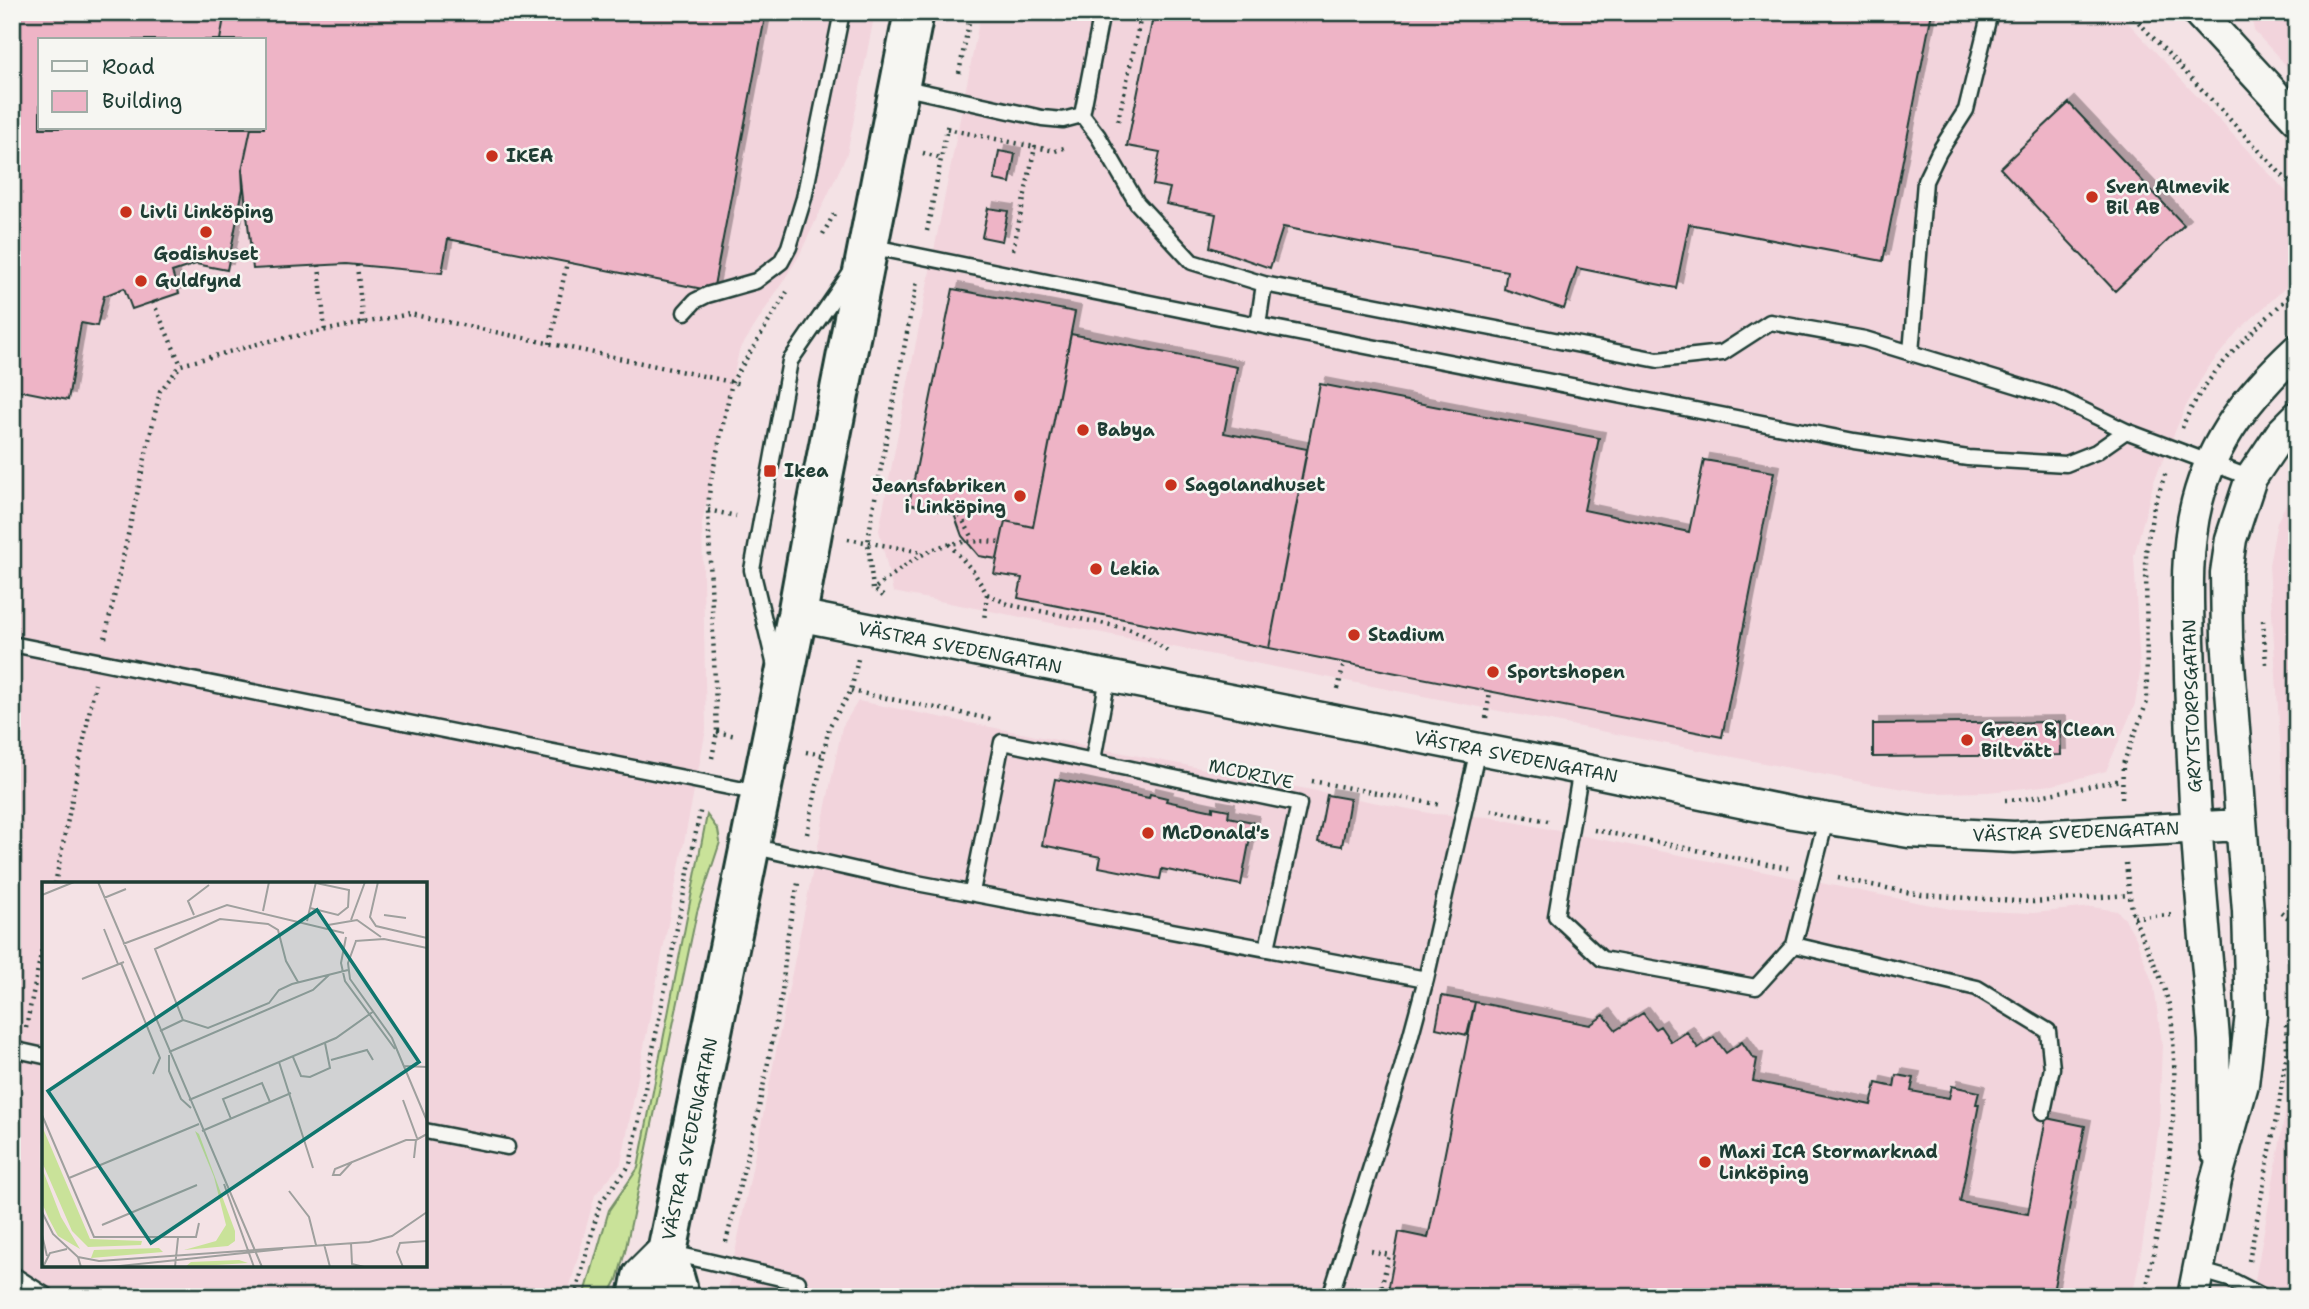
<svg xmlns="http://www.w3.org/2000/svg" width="2309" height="1309" font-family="'Shantell Sans',sans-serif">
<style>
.built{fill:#f2d4dc;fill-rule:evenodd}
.green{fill:#c9e299;stroke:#749066;stroke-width:2}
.building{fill:#eeb4c6;stroke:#1f3d34;stroke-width:2;filter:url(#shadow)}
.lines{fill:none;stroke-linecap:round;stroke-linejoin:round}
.lane-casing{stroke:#1f3d34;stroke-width:19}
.street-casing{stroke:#1f3d34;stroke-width:35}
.secondary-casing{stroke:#1f3d34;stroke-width:44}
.path{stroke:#1f3d34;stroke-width:4.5;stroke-dasharray:2 5;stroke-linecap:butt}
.lane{stroke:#f6f6f2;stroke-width:14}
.street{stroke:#f6f6f2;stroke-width:30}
.secondary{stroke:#f6f6f2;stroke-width:38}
.poi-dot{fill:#c8321e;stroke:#f6f6f2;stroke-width:2.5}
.labels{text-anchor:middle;stroke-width:5;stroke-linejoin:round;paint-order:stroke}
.poi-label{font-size:18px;font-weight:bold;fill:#1f3d34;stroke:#f6f6f2;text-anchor:start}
.street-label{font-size:18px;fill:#1f3d34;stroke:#f6f6f2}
.inset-road{fill:none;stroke:#9fa09e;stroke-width:2}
.view{fill:#0f766e;fill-opacity:0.15;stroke:#0f766e;stroke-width:3.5}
.inset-edge{fill:none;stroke:#1f3d34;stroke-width:3.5}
</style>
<defs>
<filter id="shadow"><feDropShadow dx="6" dy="-6" stdDeviation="0" flood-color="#0004"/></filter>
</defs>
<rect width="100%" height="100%" fill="#f4e2e5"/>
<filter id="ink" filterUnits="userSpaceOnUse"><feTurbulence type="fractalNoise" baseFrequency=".0143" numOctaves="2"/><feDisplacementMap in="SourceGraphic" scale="14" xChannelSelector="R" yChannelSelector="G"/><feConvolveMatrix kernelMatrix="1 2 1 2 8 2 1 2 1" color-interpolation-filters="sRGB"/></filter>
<g filter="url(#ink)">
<path class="built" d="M 12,12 L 875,12 L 847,154 L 799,256 L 739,351 L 702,523 L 706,730 L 621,1164 L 595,1195 L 567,1297 L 12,1297 ZM 40,40 L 264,40 L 264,128 L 40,128 ZM 44,884 L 425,884 L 425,1265 L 44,1265 Z
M 981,12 L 2118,12 L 2297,203 L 2297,277 L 2237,332 L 2205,372 L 2185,408 L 2154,481 L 2134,556 L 2140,672 L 2135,704 L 2106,771 L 2053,785 L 1988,792 L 1931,793 L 1866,783 L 893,592 L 879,530 Z
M 2251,12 L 2297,12 L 2297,77 L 2254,31 Z
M 2297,483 L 2297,1297 L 2252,1297 L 2294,1065 L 2296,991 L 2269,565 L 2277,522 Z
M 858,701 L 1434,814 L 1489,817 L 1956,910 L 2034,913 L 2092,907 L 2117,911 L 2125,919 L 2136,938 L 2154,987 L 2162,1044 L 2159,1126 L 2142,1247 L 2132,1297 L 726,1297 L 842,727 Z"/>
<path class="green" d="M 707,815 L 718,830 L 720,842 L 697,912 L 625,1252 L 617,1280 L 608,1297 L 584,1297 L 609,1210 L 638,1168 Z"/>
<path class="building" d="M 12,12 L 225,12 L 220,40 L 40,40 L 40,128 L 251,128 L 242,170 L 243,189 L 227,270 L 196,264 L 172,272 L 179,293 L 132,309 L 124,288 L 104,296 L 97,326 L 81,323 L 68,400 L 12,389 Z
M 225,12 L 766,12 L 713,291 L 448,239 L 442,273 L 346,264 L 253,269 L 242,170 L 251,128 L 264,128 L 264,40 L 220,40 Z
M 1154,12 L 1932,12 L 1883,261 L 1689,224 L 1676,288 L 1577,268 L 1564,309 L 1504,289 L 1507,271 L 1283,227 L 1270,268 L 1210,247 L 1216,214 L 1166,204 L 1170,188 L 1153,185 L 1160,152 L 1127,146 Z
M 2069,103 L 2184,225 L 2115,291 L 2000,168 Z
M 999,151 L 1015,154 L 1010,183 L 994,180 Z
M 988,208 L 1008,211 L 1002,241 L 982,237 Z
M 953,289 L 1075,312 L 1033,527 L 1005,521 L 997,559 L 979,556 L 962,536 L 954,514 L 909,504 Z
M 1071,334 L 1237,367 L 1224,433 L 1307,449 L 1269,648 L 1018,598 L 1022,578 L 994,574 L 1005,521 L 1033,527 Z
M 1320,384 L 1599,438 L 1584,510 L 1689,532 L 1704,460 L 1774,472 L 1722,737 L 1269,648 Z
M 2060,722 L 2061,755 L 1873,757 L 1873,724 Z
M 1055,779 L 1149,798 L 1150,794 L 1167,798 L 1166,801 L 1213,811 L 1213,807 L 1229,810 L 1228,817 L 1253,822 L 1241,885 L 1162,869 L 1160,879 L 1099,867 L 1101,857 L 1042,845 Z
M 1327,795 L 1350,799 L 1342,846 L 1318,842 Z
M 1442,996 L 1475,1002 L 1467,1035 L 1436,1028 Z
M 1475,1002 L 1590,1025 L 1604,1015 L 1616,1030 L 1643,1013 L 1655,1029 L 1660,1026 L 1671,1042 L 1687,1032 L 1698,1048 L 1714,1037 L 1726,1053 L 1742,1042 L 1753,1058 L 1757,1059 L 1753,1081 L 1871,1105 L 1876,1083 L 1894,1087 L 1896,1075 L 1914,1078 L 1911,1091 L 1949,1098 L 1952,1086 L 1979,1092 L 1976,1104 L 1979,1104 L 1960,1202 L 2028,1214 L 2046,1118 L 2085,1126 L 2052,1297 L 1387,1297 L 1399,1232 L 1428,1238 Z"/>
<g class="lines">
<defs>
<path id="lane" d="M 1102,12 L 1082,115 L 1098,136 L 1137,203 L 1192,262 L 1264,284 L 1658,360 L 1722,353 L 1770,322 L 1865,339 L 2058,398 L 2126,431 L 2251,478
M 901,87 L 1042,118 L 1063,120 L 1082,115
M 869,246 L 1258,325 L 1854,441 L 1968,458 L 2066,464 L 2096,452 L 2126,431
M 685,312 L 695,301 L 707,295 L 756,281 L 781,262 L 789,247 L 804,198 L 842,12
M 1258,325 L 1264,284
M 1911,353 L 1925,181 L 1939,152 L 1966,110 L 1990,12
M 12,644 L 759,793
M 775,666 L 752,570 L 790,361 L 850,274
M 1093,760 L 1108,677
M 1581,769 L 1556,916 L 1602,959 L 1756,987 L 1794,945 L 1826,820
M 751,846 L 901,880 L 1426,979
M 972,892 L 1002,742 L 1299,804 L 1267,948
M 1794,945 L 1977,988 L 2048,1031 L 2052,1068 L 2043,1112
M 12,1049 L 44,1056
M 425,1131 L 507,1147
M 672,1253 L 798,1282
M 2198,1270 L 2229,1279 L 2264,1297
M 12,1274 L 48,1297
M 1330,1297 L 1402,1068 L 1426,979 L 1478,749"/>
<path id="street" d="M 2198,12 L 2297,119
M 797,615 L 1581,769 L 1793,813 L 1909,832 L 2014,837 L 2241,825
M 2216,1151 C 2215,1114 2215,1077 2214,1040 C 2211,998 2206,956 2203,914 C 2196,835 2192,755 2190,676 C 2189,618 2183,558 2197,502 C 2213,439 2251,393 2297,350
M 2193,1297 L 2216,1180 L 2243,1084 L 2251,1014 L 2248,911 L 2227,638 L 2226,573 L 2231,539 L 2251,478 L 2282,432 L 2297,417"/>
<path id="secondary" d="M 638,1297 L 642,1277 L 667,1252
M 675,1297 L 677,1287 L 667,1252 L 797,615 L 812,532 L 914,12"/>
</defs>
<use href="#lane" class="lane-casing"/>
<use href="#street" class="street-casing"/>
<use href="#secondary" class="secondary-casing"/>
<path class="path" d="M 2129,12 L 2297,191
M 959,73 L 971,12
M 1118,121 L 1142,12
M 947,129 L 1035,147
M 923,153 L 941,158
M 927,231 L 948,123
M 823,234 L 834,214
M 1013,250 L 1035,147 L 1055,151 L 1064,148
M 319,265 L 325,332
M 357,265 L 363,325
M 153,302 L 181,365
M 550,344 L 567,262
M 2182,428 C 2204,372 2255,330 2297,289
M 956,502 L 962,519 L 974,540
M 708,510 L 736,516
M 848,539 L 922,552
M 949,544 L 973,571 L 987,594 L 984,620
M 873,589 L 868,543 L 872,514 L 917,281
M 987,594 L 1010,605 L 1126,628 L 1144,635 L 1170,653
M 883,596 L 874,589 C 923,552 936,538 1001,542
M 2263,620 L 2266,664
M 105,638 L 160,391 L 181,365 L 265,342 L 410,314 L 741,384
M 1338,689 L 1344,663
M 851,691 L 991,719
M 1486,718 L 1490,692
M 717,732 L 736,736
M 806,752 L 822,755
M 712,758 L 717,732 L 708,510 L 710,485 L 732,382 L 787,292
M 1312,781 L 1441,805
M 2122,798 L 2123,764 L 2147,702 L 2146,551 L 2154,506 L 2166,472
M 2005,800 L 2024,799 L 2121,780
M 1491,810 L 1548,821
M 1594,830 L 1788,868
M 807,834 L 829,727 L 851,691 L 858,659
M 2126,863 C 2128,881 2129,898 2134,916 C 2144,946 2162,974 2169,1005 C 2173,1023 2173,1041 2174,1059 C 2177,1139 2160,1218 2145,1297
M 1838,878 L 1921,895 L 2033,902 L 2129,895
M 55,884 L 95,684
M 2281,912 L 2297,925
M 2134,917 L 2172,915
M 26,1028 L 44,939
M 12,1098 L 17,1075
M 726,1242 L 758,1112 L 782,993 L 787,938 L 798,883
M 1371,1251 L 1389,1255 L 1379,1297
M 2249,1261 L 2279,1103 L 2287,1050 L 2286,1025
M 575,1297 L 600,1203 L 630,1165 L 701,807"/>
<use href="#lane" class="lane"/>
<use href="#street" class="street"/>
<use href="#secondary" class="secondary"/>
</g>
</g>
<g class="poi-dot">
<circle cx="492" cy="156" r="7"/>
<circle cx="2092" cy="197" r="7"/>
<circle cx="126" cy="212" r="7"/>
<circle cx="206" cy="232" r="7"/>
<circle cx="141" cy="281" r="7"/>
<circle cx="1083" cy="430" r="7"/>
<rect x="763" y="464" width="14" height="14" rx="3.5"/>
<circle cx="1171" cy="485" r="7"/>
<circle cx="1020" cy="496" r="7"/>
<circle cx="1096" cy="569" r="7"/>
<circle cx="1354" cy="635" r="7"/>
<circle cx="1493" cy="672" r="7"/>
<circle cx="1967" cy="740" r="7"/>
<circle cx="1148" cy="833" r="7"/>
<circle cx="1705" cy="1162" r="7"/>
</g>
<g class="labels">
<g class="poi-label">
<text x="506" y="162">IKEA</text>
<text x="2106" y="193">Sven Almevik<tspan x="2106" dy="21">Bil AB</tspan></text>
<text x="140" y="218">Livli Linköping</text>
<text x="206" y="260" text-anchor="middle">Godishuset</text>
<text x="155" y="287">Guldfynd</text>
<text x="1097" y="436">Babya</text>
<text x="784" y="477">Ikea</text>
<text x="1185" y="491">Sagolandhuset</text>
<text x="1006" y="492" text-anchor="end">Jeansfabriken<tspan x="1006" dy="21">i Linköping</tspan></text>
<text x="1110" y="575">Lekia</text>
<text x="1368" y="641">Stadium</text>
<text x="1507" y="678">Sportshopen</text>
<text x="1981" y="736">Green &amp; Clean<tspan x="1981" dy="21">Biltvätt</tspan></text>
<text x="1162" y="839">McDonald's</text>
<text x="1719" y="1158">Maxi ICA Stormarknad<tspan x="1719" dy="21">Linköping</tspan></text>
</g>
<g class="street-label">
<text transform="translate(960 648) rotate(11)" y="6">VÄSTRA SVEDENGATAN</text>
<text transform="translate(2192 706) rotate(-92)" y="6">GRYTSTORPSGATAN</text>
<text transform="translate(1516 757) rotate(11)" y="6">VÄSTRA SVEDENGATAN</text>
<text transform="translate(1251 774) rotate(12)" y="6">MCDRIVE</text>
<text transform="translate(2076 832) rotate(-2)" y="6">VÄSTRA SVEDENGATAN</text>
<text transform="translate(690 1139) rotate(-78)" y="6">VÄSTRA SVEDENGATAN</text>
</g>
</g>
<g transform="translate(42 882)">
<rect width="385" height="385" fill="#f4e2e5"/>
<path d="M 0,244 L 48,357 L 100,359 L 99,363 L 46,365 L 30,349 L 0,280 ZM 153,249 L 157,252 L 193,349 L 193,359 L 186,364 L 142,368 L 174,359 L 184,343 L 172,295 ZM 0,286 L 19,335 L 38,367 L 16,354 L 7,337 L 0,321 ZM 117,366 L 121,370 L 49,376 L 52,368 ZM 197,378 L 206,381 L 143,385 L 149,380 Z" fill="#c9e299"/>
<path class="inset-road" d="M 56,0 L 220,385M 336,0 L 328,35 L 334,44 L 385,56M 0,13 L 32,0M 62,16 L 84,7M 268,26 L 296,33 L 306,25 L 307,8 L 274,1M 221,29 L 227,0M 152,33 L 146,19 L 167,3M 342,33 L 364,36M 309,38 L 323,0M 265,39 L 274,0M 286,43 L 315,38 L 339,55M 62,47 L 76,82M 304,55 L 299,81 L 303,99 L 353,167M 313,59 L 342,57 L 385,66M 314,59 L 306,81 L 308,97 L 350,156 L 385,239M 81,62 L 185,23 L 302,51M 79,81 L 118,176 L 111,192M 40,97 L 82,80M 256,100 L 244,79 L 236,48 L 226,42 L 178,37 L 113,67 L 141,138 L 166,146 L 227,121 L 237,108 L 250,102 L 306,88M 118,149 L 141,138M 127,170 L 271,108 L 287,93M 127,173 L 127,189 L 139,217 L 149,226M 251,175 L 259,194 L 268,195 L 288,186 L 283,161M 289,178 L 325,168 L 331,178M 237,180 L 271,286M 362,184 L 385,185M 147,218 L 294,156 L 332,129M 361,218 L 375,256M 0,233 L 52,355 L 154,355 L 157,341M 189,237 L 181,217 L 220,201 L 228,220M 160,249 L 249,211M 372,276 L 374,258 L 385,252M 310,280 L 298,293 L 291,293 L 293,287 L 364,258 L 374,258M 27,296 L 157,242M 182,302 L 212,385M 247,309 L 267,335 L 274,363M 0,330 L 11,352 L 36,375 L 39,385M 60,343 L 155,303M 0,353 L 5,374M 309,361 L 310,382 L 322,385M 282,362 L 288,385M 36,375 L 57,379 L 327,360 L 350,354 L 385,330M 1,385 L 8,371 L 25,367M 68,385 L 241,367M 133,385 L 136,356M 361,385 L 355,370 L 358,361 L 385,359"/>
<path class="view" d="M 275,28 L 377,180 L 109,361 L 6,209 Z"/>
<rect width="385" height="385" class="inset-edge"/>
</g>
<rect width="2309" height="1309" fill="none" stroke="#f6f6f2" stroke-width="42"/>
<rect x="21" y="21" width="2267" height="1267" fill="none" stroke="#1f3d34" stroke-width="2.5" filter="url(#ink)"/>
<rect x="38" y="38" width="228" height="91" fill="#f6f6f2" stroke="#a0aca6" stroke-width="2"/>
<rect x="52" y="61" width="35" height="10" fill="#f6f6f2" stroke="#a0aca6" stroke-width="2"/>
<text x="102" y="74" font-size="21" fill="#1f3d34">Road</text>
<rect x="52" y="91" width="35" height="21" fill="#eeb4c6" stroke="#a0aca6" stroke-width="2"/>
<text x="102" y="108" font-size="21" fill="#1f3d34">Building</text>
</svg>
